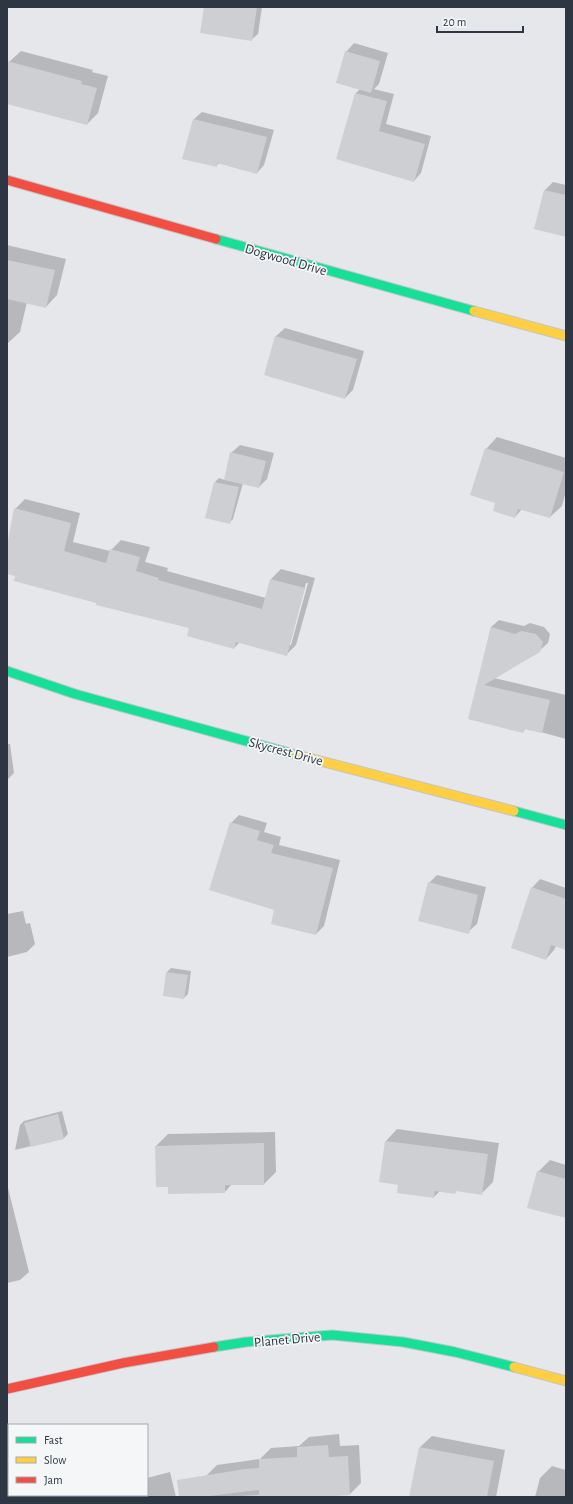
<svg xmlns="http://www.w3.org/2000/svg" width="573" height="1504" font-family="'Alegreya Sans',sans-serif">
<style>
.shadow{fill:#0003;fill-rule:evenodd}
.building{fill:#cecfd2}
.lines{fill:none;stroke-linecap:round;stroke-linejoin:round}
.fast-casing{stroke:#c3c5c8;stroke-width:11}
.slow-casing{stroke:#c3c5c8;stroke-width:11}
.jam-casing{stroke:#c3c5c8;stroke-width:11}
.fast{stroke:#16e098;stroke-width:9}
.slow{stroke:#ffcf43;stroke-width:9}
.jam{stroke:#f24e42;stroke-width:9}
.labels{text-anchor:middle;stroke-width:3.5;stroke-linejoin:round;paint-order:stroke}
.street-label{font-size:14px;fill:#2d3642;stroke:#f4f6f8}
</style>
<rect width="100%" height="100%" fill="#e5e7ea"/>
<path class="shadow" d="M 205,7 L 262,7 L 258,34 L 251,40 Z
M 354,43 L 388,53 L 379,84 L 374,89 L 394,94 L 386,124 L 431,136 L 421,173 L 414,181 L 337,158 L 356,93 L 360,89 L 346,52 Z
M 21,51 L 93,70 L 92,72 L 108,76 L 98,113 L 87,124 L 7,103 L 7,69 L 9,62 Z
M 202,112 L 274,130 L 264,165 L 257,173 L 219,163 L 216,166 L 194,119 Z
M 553,182 L 566,185 L 566,236 L 536,228 L 545,190 Z
M 7,245 L 66,259 L 57,295 L 46,307 L 27,302 L 20,332 L 8,343 L 7,343 Z
M 285,328 L 364,351 L 353,390 L 345,398 L 265,374 L 276,336 Z
M 497,437 L 566,458 L 566,491 L 562,506 L 550,517 L 522,509 L 515,517 L 496,502 L 486,449 Z
M 240,445 L 274,453 L 267,479 L 259,487 L 243,483 L 233,519 L 229,523 L 215,482 L 219,478 L 225,480 L 231,453 Z
M 25,499 L 80,513 L 73,542 L 110,551 L 121,540 L 150,547 L 145,562 L 168,568 L 167,571 L 266,598 L 271,579 L 281,569 L 315,578 L 296,645 L 286,655 L 240,642 L 234,648 L 190,628 L 98,602 L 7,573 L 7,550 L 15,509 ZM 306,583 L 308,583 L 291,645 L 289,645 Z
M 499,620 L 524,626 L 530,623 L 544,627 L 550,634 L 548,643 L 539,651 L 494,678 L 566,695 L 566,739 L 526,728 L 523,732 L 469,719 L 491,627 Z
M 7,744 L 10,744 L 14,773 L 7,780 Z
M 239,815 L 267,823 L 264,832 L 281,837 L 279,845 L 340,860 L 324,926 L 316,934 L 276,909 L 231,823 Z
M 437,875 L 486,887 L 477,924 L 468,932 L 429,883 Z
M 540,879 L 566,888 L 566,949 L 556,946 L 554,950 L 546,959 L 532,888 Z
M 23,911 L 26,924 L 30,923 L 35,944 L 27,952 L 7,957 L 7,914 Z
M 171,968 L 191,971 L 188,994 L 184,998 L 164,995 L 167,972 Z
M 62,1111 L 68,1134 L 64,1138 L 15,1150 L 20,1125 L 24,1121 Z
M 397,1129 L 499,1143 L 493,1182 L 482,1193 L 457,1190 L 455,1193 L 440,1191 L 434,1197 L 399,1184 L 380,1181 L 386,1141 Z
M 275,1132 L 276,1172 L 264,1184 L 232,1184 L 225,1192 L 169,1186 L 157,1186 L 156,1146 L 168,1134 Z
M 550,1160 L 566,1165 L 566,1217 L 538,1172 Z
M 7,1184 L 29,1272 L 20,1280 L 7,1283 Z
M 339,1434 L 340,1446 L 359,1445 L 361,1483 L 350,1494 L 317,1497 L 270,1497 L 270,1495 L 209,1497 L 206,1476 L 217,1465 L 260,1459 L 271,1448 L 299,1446 L 309,1437 Z
M 432,1436 L 505,1450 L 496,1497 L 410,1497 L 420,1447 Z
M 552,1466 L 566,1470 L 566,1497 L 535,1497 L 540,1478 Z
M 170,1472 L 176,1497 L 136,1497 L 136,1495 L 147,1495 L 147,1478 Z
M 37,1495 L 90,1495 L 91,1497 L 38,1497 Z"/>
<path class="building" d="M 204,7 L 257,7 L 252,41 L 200,33 Z
M 345,51 L 380,61 L 371,93 L 336,83 Z
M 7,61 L 82,81 L 81,84 L 97,88 L 87,125 L 7,104 Z
M 355,93 L 387,101 L 379,131 L 425,144 L 414,182 L 336,159 Z
M 193,119 L 267,137 L 257,174 L 217,163 L 217,167 L 182,159 Z
M 544,190 L 566,195 L 566,237 L 534,229 Z
M 7,260 L 55,270 L 46,308 L 7,299 Z
M 275,336 L 357,359 L 345,399 L 264,375 Z
M 485,448 L 564,472 L 550,518 L 518,509 L 515,518 L 493,511 L 495,503 L 470,495 Z
M 230,452 L 266,461 L 259,488 L 224,480 Z
M 214,482 L 239,487 L 230,524 L 205,518 Z
M 14,508 L 71,523 L 64,551 L 106,563 L 110,549 L 140,557 L 136,571 L 159,578 L 158,580 L 262,609 L 270,579 L 305,588 L 287,656 L 236,642 L 234,649 L 187,636 L 189,628 L 96,605 L 96,603 L 14,581 L 15,576 L 7,574 L 7,546 Z
M 491,627 L 515,634 L 521,631 L 536,634 L 543,642 L 540,652 L 484,685 L 550,700 L 542,733 L 524,729 L 523,733 L 468,719 Z
M 230,822 L 260,831 L 257,840 L 274,845 L 271,853 L 333,868 L 316,935 L 271,924 L 274,910 L 209,890 Z
M 428,882 L 478,895 L 469,934 L 418,921 Z
M 531,887 L 566,899 L 566,950 L 551,945 L 546,960 L 511,948 Z
M 166,972 L 188,975 L 184,999 L 163,996 Z
M 58,1114 L 64,1139 L 31,1147 L 24,1123 Z
M 385,1141 L 488,1154 L 482,1195 L 456,1191 L 455,1194 L 435,1191 L 434,1198 L 397,1193 L 398,1185 L 379,1182 Z
M 264,1143 L 264,1185 L 225,1185 L 225,1193 L 168,1194 L 168,1187 L 156,1187 L 155,1146 Z
M 537,1171 L 566,1179 L 566,1218 L 527,1208 Z
M 328,1445 L 329,1457 L 348,1456 L 350,1495 L 319,1497 L 259,1497 L 259,1490 L 201,1497 L 179,1497 L 177,1480 L 245,1469 L 259,1468 L 259,1459 L 297,1457 L 297,1447 Z
M 419,1447 L 494,1461 L 487,1497 L 409,1497 Z"/>
<g class="lines">
<defs>
<path id="fast" d="M 216,239 L 474,311
M 7,671 L 75,694 L 297,755
M 514,811 L 566,825
M 214,1347 L 246,1342 L 332,1335 L 403,1342 L 455,1352 L 514,1367"/>
<path id="slow" d="M 474,311 L 566,336
M 297,755 L 514,811
M 514,1367 L 566,1381"/>
<path id="jam" d="M 7,180 L 216,239
M 7,1389 L 123,1363 L 214,1347"/>
</defs>
<use href="#fast" class="fast-casing"/>
<use href="#slow" class="slow-casing"/>
<use href="#jam" class="jam-casing"/>
<use href="#fast" class="fast"/>
<use href="#slow" class="slow"/>
<use href="#jam" class="jam"/>
</g>
<g class="labels">
<g class="street-label">
<text transform="translate(286 259) rotate(16)" y="5">Dogwood Drive</text>
<text transform="translate(286 751) rotate(15)" y="5">Skycrest Drive</text>
<text transform="translate(287 1339) rotate(-5)" y="5">Planet Drive</text>
</g>
</g>
<rect width="573" height="1504" fill="none" stroke="#2d3642" stroke-width="16"/>
<rect x="8" y="1424" width="140" height="72" fill="#f4f6f8" stroke="#a4a9af"/>
<rect x="16" y="1437" width="20" height="6" fill="#16e098" stroke="#a4a9af"/>
<text x="44" y="1444" font-size="12" fill="#2d3642">Fast</text>
<rect x="16" y="1457" width="20" height="6" fill="#ffcf43" stroke="#a4a9af"/>
<text x="44" y="1464" font-size="12" fill="#2d3642">Slow</text>
<rect x="16" y="1477" width="20" height="6" fill="#f24e42" stroke="#a4a9af"/>
<text x="44" y="1484" font-size="12" fill="#2d3642">Jam</text>
<path d="M437 26v6h86v-6" fill="none" stroke="#2d3642" stroke-width="2"/>
<text x="443" y="26" font-size="12" fill="#2d3642" stroke="#f4f6f8" stroke-width="3" paint-order="stroke">20 m</text>
</svg>
